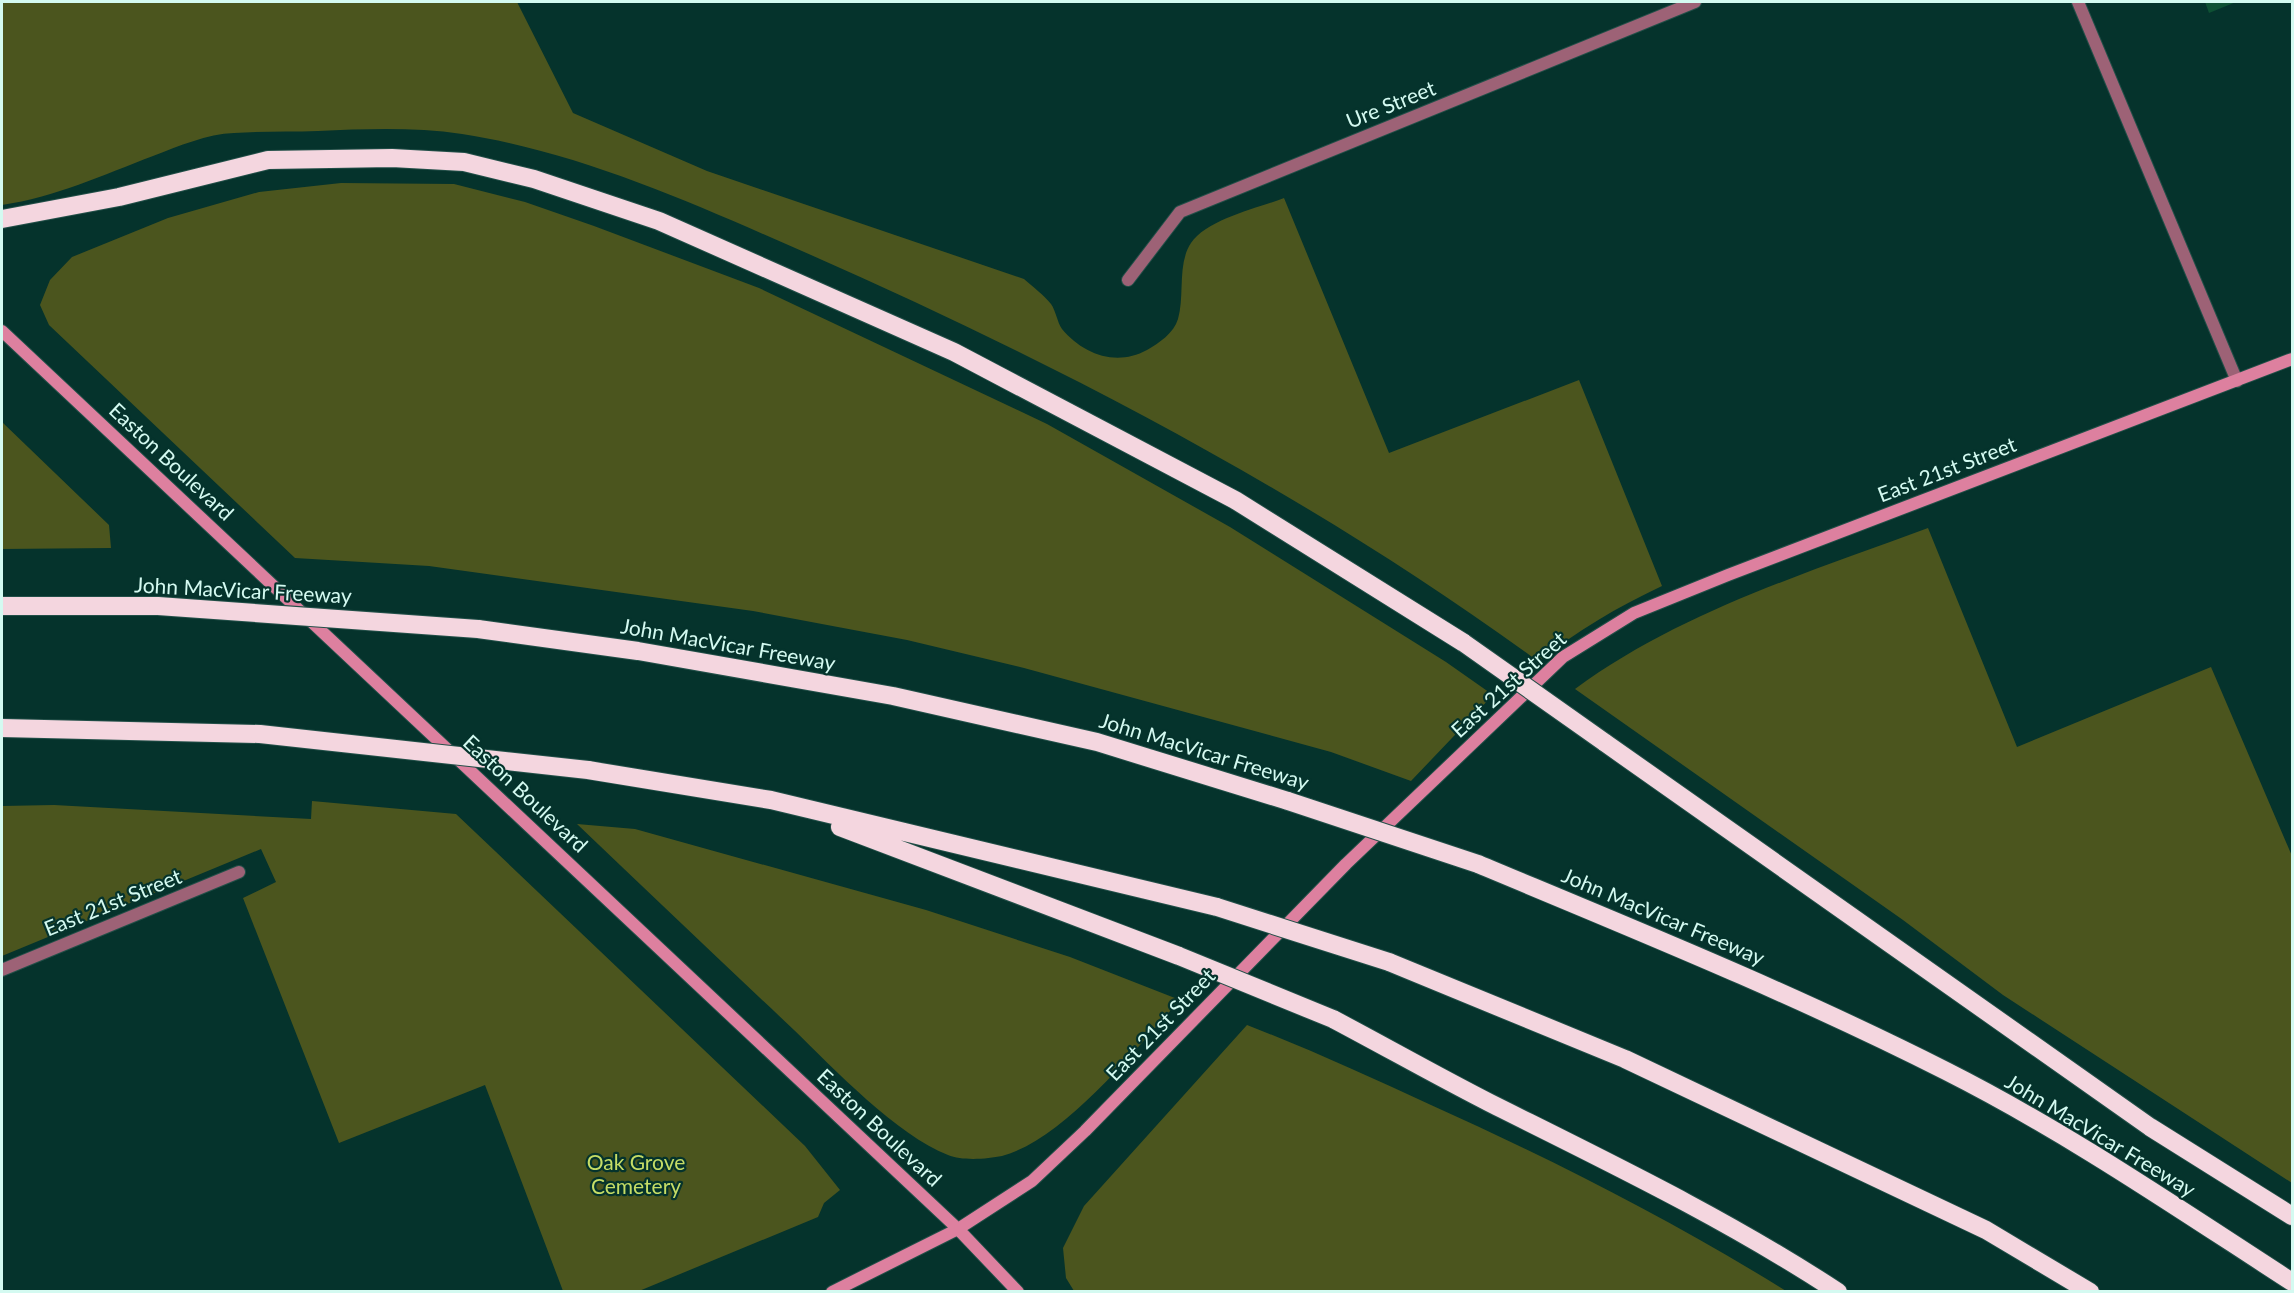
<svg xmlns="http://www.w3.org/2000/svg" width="2294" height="1293" font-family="Lato,sans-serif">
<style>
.green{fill:#4b551e}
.building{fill:#0e5134}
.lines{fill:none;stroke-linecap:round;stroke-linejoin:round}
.lane-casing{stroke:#224f48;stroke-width:14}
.street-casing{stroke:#224f48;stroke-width:14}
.secondary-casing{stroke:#224f48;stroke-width:14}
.highway-casing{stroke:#224f48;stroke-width:20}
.lane{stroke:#9d6276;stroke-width:12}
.street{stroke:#9d6276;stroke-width:12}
.secondary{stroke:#dd809f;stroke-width:12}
.highway{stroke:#f4d6df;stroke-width:18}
.highway-bridge-casing{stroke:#224f48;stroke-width:20;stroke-linecap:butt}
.highway-bridge{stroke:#f4d6df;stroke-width:18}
.labels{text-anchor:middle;stroke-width:4.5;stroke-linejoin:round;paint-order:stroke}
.street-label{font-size:21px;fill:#d4faf1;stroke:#05332c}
.park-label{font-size:21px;fill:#c6dd66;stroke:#05332c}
</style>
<rect width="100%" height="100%" fill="#05332c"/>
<path class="green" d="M 2,2 L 517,2 L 573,113 L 707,171 L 1024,279 C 1033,287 1044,295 1051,304 C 1056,311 1057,322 1062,329 C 1083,354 1116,367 1147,350 C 1159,343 1174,333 1178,319 C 1185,295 1177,264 1191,243 C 1207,219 1258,208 1284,198 L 1389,453 L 1579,380 L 1662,586 C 1618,607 1577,630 1539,662 C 1315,498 1065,367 811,255 C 699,206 584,153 462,134 C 415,127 365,129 318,131 C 290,132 262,131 234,133 C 207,134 179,146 153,156 C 103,175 55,197 2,205 Z
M 341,183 L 454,184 L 525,202 L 594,226 L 759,288 L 1047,424 L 1230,527 L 1446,662 L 1493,695 L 1411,781 L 1331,752 L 1024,668 L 907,640 L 753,611 L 429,566 L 295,558 L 49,325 L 40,305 L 50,280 L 72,257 L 168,218 L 259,192 Z
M 2,422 L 109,525 L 111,548 L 2,549 Z
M 1928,528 L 2017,747 L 2211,667 L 2292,856 L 2292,1183 L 2003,995 L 1903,920 L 1575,689 C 1680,612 1807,573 1928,528 Z
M 312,801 L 456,814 L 805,1146 L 840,1190 L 824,1203 L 818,1217 L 639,1291 L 563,1291 L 485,1085 L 339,1143 L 243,898 L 276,882 L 261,849 L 2,956 L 2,806 L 54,805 L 311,819 Z
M 577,824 L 635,829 L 926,910 L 1070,957 L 1180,1000 C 1136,1048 1065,1139 1002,1156 C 987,1159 962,1161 948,1155 C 897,1135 834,1069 794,1030 C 722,962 649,893 577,824 Z
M 1247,1025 C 1309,1049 1370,1077 1431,1105 C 1553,1160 1672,1220 1786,1291 L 1074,1291 L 1066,1278 L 1063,1248 L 1084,1206 Z"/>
<path class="building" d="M 2205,2 L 2236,2 L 2209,13 Z"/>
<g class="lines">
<defs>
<path id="lane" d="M 2078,2 L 2237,381"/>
<path id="street" d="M 1128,280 L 1180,212 L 1695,2
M 2,970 L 239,872"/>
<path id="secondary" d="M 2,331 L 958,1229 L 1018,1292
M 832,1292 L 958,1229 L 1032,1181 L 1085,1131 L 1346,864 L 1563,657 L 1634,613 L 1728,575 L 2292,359"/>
<path id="highway" d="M 2,219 L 119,197 L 268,160 L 392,158 L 464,162 L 534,179 L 659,221 L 954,352 L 1235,500 L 1464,643
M 2,606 L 158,606
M 478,629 L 638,651 L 893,696 L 1097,742 L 1288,801
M 2,728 L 260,734
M 1604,742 L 2150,1127 L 2292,1216
M 588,770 L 771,800 L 1217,907
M 840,827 L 1179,956
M 1478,864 C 1636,930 1794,994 1946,1071 C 2067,1132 2179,1209 2292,1282
M 1389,962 L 1625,1059 L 1986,1230 L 2090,1292
M 1333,1019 C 1386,1047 1437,1076 1490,1103 C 1608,1162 1727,1219 1838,1292"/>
</defs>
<use href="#lane" class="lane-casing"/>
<use href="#street" class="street-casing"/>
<use href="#secondary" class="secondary-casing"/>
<use href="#highway" class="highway-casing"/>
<use href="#lane" class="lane"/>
<use href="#street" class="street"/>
<use href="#secondary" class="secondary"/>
<use href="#highway" class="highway"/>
<defs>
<path id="highway-bridge" d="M 158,606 L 478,629
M 1464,643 L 1604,742
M 260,734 L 588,770
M 1288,801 L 1478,864
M 1217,907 L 1389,962
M 1179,956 L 1333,1019"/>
</defs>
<use href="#highway-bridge" class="highway-bridge-casing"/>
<use href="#highway-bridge" class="highway-bridge"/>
</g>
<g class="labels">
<g class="street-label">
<text transform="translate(1391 105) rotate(-22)" y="7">Ure Street</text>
<text transform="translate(171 462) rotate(43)" y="7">Easton Boulevard</text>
<text transform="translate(1947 470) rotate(-21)" y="7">East 21st Street</text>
<text transform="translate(243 591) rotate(3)" y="7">John MacVicar Freeway</text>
<text transform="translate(728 645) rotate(10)" y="7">John MacVicar Freeway</text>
<text transform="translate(1509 685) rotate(-42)" y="7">East 21st Street</text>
<text transform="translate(1204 752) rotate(17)" y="7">John MacVicar Freeway</text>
<text transform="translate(525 794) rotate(43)" y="7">Easton Boulevard</text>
<text transform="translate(113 903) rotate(-22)" y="7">East 21st Street</text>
<text transform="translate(1663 917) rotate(23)" y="7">John MacVicar Freeway</text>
<text transform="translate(1161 1025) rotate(-46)" y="7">East 21st Street</text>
<text transform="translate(879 1128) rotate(43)" y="7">Easton Boulevard</text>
<text transform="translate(2100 1136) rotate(31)" y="7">John MacVicar Freeway</text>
</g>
<g class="park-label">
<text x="636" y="1170">Oak Grove<tspan x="636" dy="24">Cemetery</tspan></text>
</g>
</g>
<rect width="2294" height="1293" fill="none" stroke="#d4faf1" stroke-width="6"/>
</svg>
